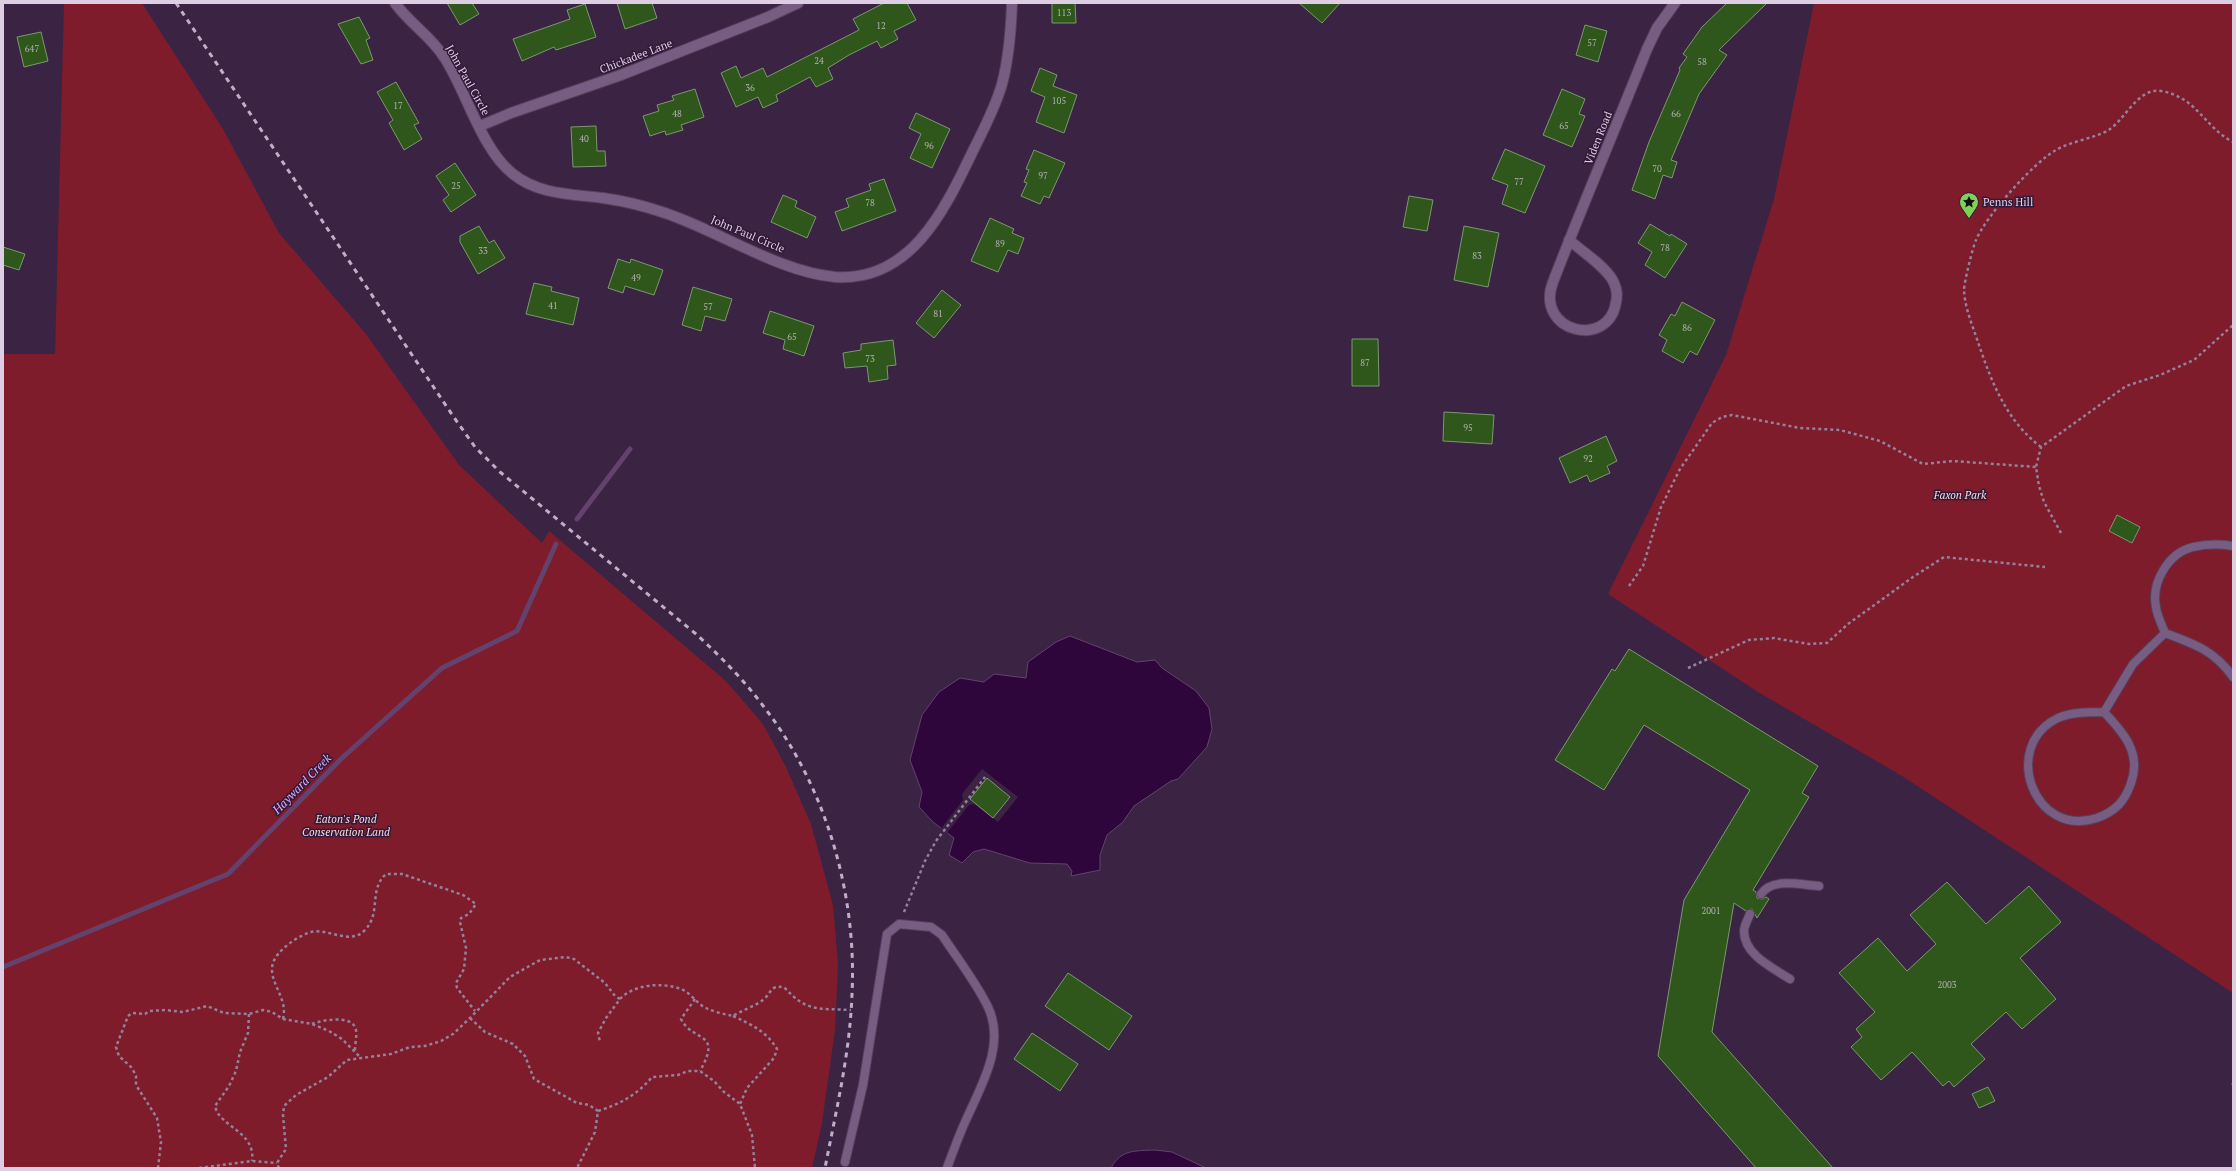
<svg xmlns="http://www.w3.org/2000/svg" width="2236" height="1171" font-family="'PT Serif',serif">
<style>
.green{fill:#7e1c2c}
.water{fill:#2f063b;stroke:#63426d}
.pier{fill:#3b2344}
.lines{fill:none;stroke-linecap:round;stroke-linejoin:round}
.stream{stroke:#63426d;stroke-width:5}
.building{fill:#2f561b;stroke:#7c9870}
.service-casing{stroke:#56415e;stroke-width:10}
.minor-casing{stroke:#56415e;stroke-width:12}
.path{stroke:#94819b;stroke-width:2.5;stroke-dasharray:3 3;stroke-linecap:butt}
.service{stroke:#785d83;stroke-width:8}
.minor{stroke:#785d83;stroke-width:10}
.rail{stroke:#bfafc6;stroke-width:3;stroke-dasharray:5 5;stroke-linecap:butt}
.labels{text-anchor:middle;stroke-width:3;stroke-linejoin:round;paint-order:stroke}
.number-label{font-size:9px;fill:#b2b0b1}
.street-label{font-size:11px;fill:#ddcee3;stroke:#311939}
.poi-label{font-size:11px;fill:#ddcee3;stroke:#311939;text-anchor:start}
.park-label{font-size:11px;font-style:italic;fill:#fcd9d9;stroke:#311939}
.water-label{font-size:12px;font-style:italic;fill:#dfa9f4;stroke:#311939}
</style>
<rect width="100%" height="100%" fill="#3b2344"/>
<path class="green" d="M 64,3 L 142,3 L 223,129 L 279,233 L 366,334 L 459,465 L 542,543 L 549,531 L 726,681 L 763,724 L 786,767 L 811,824 L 833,905 L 838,965 L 835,1030 L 822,1123 L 812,1168 L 3,1168 L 3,354 L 55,354 Z
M 1814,3 L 2233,3 L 2233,993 L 1902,776 L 1758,692 L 1608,594 L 1726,355 L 1774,199 Z"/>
<path class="water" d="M 1070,636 L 1137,662 L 1155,660 L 1162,668 L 1196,691 L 1209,708 L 1212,729 L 1207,747 L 1178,779 L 1171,781 L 1134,806 L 1123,822 L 1107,835 L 1100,855 L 1100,870 L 1071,876 L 1072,871 L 1067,864 L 1030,863 L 984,849 L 973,852 L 962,863 L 949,855 L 954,838 L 933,822 L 919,807 L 922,792 L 910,760 L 922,715 L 939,692 L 960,678 L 984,682 L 994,674 L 1026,678 L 1028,662 L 1056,642 Z
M 1155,1150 L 1172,1152 L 1206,1168 L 1111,1168 C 1121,1149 1136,1151 1155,1150 Z"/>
<path class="pier" d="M 982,769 L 1018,797 L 998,822 L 974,804 L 969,805 L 946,834 L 940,830 L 963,800 L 962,794 Z"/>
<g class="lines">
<path class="stream" d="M 577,519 L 630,449
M 3,967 L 228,874 L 342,758 L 442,668 L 517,631 L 556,544"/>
</g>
<path class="building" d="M 447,3 L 472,3 L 479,14 L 460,25 Z
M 617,3 L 652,3 L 657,18 L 625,29 Z
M 884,3 L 907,3 L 916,20 L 894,31 L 898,39 L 881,48 L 877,41 L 849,55 L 828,68 L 833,79 L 816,87 L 810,77 L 776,95 L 778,101 L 763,108 L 758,97 L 736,107 L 721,73 L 736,66 L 741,78 L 763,68 L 767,77 L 859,30 L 853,19 Z
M 1052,3 L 1075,3 L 1076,23 L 1052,23 Z
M 1299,3 L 1340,3 L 1322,23 Z
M 1727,3 L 1767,3 L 1719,50 L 1727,55 L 1699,94 L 1671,160 L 1677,162 L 1672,178 L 1663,175 L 1655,199 L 1632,190 L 1649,142 L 1680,70 L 1679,68 L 1687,57 L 1683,54 L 1702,27 Z
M 585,4 L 596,37 L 556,50 L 554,47 L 522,61 L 513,39 L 570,19 L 567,10 Z
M 359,17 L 370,38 L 366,40 L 373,60 L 361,64 L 338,24 Z
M 1585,25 L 1607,31 L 1598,62 L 1576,55 Z
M 41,32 L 48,61 L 24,67 L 17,37 Z
M 1040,68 L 1057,75 L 1053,86 L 1077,95 L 1064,133 L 1036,122 L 1045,97 L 1031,91 Z
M 396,82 L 419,123 L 414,125 L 422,139 L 404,150 L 389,123 L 393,120 L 377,92 Z
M 695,89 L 704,117 L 681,125 L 683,130 L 666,135 L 665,131 L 650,136 L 643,116 L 659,111 L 657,105 L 674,100 L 672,96 Z
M 1562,89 L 1585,99 L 1579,114 L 1585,116 L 1572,147 L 1543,135 Z
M 916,113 L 950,129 L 932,168 L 910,158 L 921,134 L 909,128 Z
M 596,126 L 597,151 L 605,151 L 606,166 L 573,167 L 571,127 Z
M 1505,149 L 1545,166 L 1525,213 L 1502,204 L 1508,185 L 1492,179 Z
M 1034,150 L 1065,163 L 1049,198 L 1044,196 L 1040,204 L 1021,196 L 1027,183 L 1024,182 L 1029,170 L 1026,169 Z
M 455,163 L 476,195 L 451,212 L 443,200 L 449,195 L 436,176 Z
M 884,179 L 896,211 L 842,231 L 835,212 L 849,207 L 846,199 L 871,190 L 869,184 Z
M 783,195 L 797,201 L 795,207 L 816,217 L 807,238 L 771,222 Z
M 1409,196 L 1433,200 L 1427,231 L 1403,227 Z
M 990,218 L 1014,229 L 1012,233 L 1024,238 L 1018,254 L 1008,250 L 998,272 L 971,261 Z
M 1650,224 L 1670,236 L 1671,234 L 1687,244 L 1665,278 L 1645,265 L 1652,252 L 1638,243 Z
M 479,226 L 489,243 L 494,240 L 505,258 L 478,274 L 460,242 L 460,236 Z
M 1464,226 L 1499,233 L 1488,287 L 1454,280 Z
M 3,247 L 25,254 L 19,270 L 3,265 Z
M 618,259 L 630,263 L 631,259 L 663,270 L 654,295 L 625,286 L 623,293 L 608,288 Z
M 534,283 L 552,287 L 551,291 L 579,298 L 573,325 L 526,314 Z
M 693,287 L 732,299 L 725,321 L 705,316 L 701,331 L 682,325 Z
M 942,290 L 961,305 L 934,338 L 916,323 Z
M 1682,302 L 1715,320 L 1697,355 L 1690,351 L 1683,363 L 1662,351 L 1667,340 L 1659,335 L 1671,314 L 1675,316 Z
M 770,311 L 814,326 L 804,356 L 783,349 L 785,340 L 763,333 Z
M 1352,339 L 1378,339 L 1379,386 L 1352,386 Z
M 893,340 L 896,365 L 887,366 L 888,379 L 869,382 L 867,366 L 845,368 L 843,353 L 861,350 L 861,344 Z
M 1444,412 L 1494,415 L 1492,444 L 1443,441 Z
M 1606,436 L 1617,461 L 1607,466 L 1610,473 L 1590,482 L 1587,475 L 1570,483 L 1559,458 Z
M 2117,515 L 2140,527 L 2132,543 L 2109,531 Z
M 1629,649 L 1818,766 L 1802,793 L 1809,797 L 1753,890 L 1756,892 L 1757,898 L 1762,899 L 1766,897 L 1769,899 L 1757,918 L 1752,909 L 1746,911 L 1734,903 L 1712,1032 L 1833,1168 L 1756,1168 L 1658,1056 L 1684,900 L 1750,790 L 1644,725 L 1604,790 L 1555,760 L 1612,669 L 1615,671 Z
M 987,778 L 1010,797 L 993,818 L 970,799 Z
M 1947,882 L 1986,924 L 2029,886 L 2061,922 L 2020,958 L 2056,999 L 2022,1029 L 2006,1012 L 1971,1044 L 1985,1059 L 1954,1087 L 1949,1081 L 1943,1086 L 1912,1052 L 1881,1080 L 1851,1047 L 1862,1037 L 1856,1029 L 1875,1012 L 1839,973 L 1878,938 L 1907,971 L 1936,944 L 1910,915 Z
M 1068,973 L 1132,1016 L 1109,1050 L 1045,1006 Z
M 1032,1033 L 1078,1064 L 1060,1091 L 1014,1059 Z
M 1988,1087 L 1995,1101 L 1979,1108 L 1972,1094 Z"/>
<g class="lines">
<defs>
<path id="service" d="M 2233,546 C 2220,544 2206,544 2193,547 C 2168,553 2151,583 2156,607 C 2157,616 2162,625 2165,633 C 2194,644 2214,650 2233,677
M 2104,712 C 2123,732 2142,753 2131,783 C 2125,801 2116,811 2097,818 C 2034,839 2000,746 2058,718 C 2072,712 2089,712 2104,712 L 2133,664 L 2165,633
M 1761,894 C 1773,877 1800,885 1819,886
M 1750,914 C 1748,919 1744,926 1744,931 C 1744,955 1773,968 1790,979
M 845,1162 L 863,1085 L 887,934 L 899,924 L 931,927 L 942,935 C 957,958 976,982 988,1007 C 1006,1045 981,1086 966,1120 C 959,1135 953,1152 947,1168"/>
<path id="minor" d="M 395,3 C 409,23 431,36 444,57 C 466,90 481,149 513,174 C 539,195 572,194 603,198 C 624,201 645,206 665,213 C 719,231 779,272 835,277 C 910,282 944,211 971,155 C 982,132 995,109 1002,84 C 1009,58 1011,30 1012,3
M 480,126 L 511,113 L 621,75 L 768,17 L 798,3
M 1569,240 C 1583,252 1602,264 1612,279 C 1616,286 1618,294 1616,302 C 1609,350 1534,332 1553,282 C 1583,204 1616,127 1647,49 L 1657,28 L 1675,3"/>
</defs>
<use href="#service" class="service-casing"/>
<use href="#minor" class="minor-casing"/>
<path class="path" d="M 2041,447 C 2008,422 1993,386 1980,348 C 1974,329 1965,310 1964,290 C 1964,283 1973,246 1976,240 C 1986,216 2033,163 2056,150 C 2071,141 2097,138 2110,129 C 2125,119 2139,87 2161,91 C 2197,97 2204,127 2233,142
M 2061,533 L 2044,502 L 2039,486 L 2036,467 L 2041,447 L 2126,386 L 2160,375 L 2194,360 L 2233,325
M 1629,586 L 1643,566 L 1661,507 L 1680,469 L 1712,423 L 1722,417 L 1732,415 L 1800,428 L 1840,430 L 1880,441 L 1923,464 L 1953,461 L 2036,467
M 1688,668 L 1749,640 L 1774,638 L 1809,644 L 1827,643 L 1848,624 L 1913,577 L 1944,557 L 2045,567
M 904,912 L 925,861 L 936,841 L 985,777
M 620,999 C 634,984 663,982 681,989 C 691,993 697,1004 706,1008 C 714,1012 724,1014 733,1016 C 742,1010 756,1006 764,999 C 773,991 769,986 784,987 C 807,1013 819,1008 851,1010
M 695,999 L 681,1019 C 693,1043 723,1030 700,1071
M 249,1014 L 248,1033 L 240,1052 L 236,1071 L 229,1086 L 215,1106 C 219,1127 256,1131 252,1161
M 733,1016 C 752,1025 766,1031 777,1049 L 774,1058 L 747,1088 L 740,1104
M 470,1018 L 485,1032 L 513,1044 L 525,1056 L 534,1079 L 577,1103 L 589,1105 L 598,1111 L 595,1132 L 577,1168
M 283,1019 C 290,992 255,974 283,949 C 290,942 301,935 311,932 C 328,928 350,945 364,931 C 382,914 368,890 386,874 L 402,874 L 463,895 L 476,904 L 469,914 L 461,918 L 460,922 L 466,948 L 464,969 L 456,983 L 457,988 L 475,1011
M 312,1024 C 322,1020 353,1014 356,1030 C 357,1036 355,1044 355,1050
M 2232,1085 L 2233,1084
M 598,1111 C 620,1104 637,1095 652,1077 L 678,1075 L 688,1071 L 700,1071 L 714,1081 L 724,1092 L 740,1104 L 752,1135 L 755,1168
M 158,1168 L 161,1142 L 157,1118 L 136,1085 L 136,1076 L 132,1068 L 119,1056 L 116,1047 L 128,1016 L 132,1013 L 145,1014 L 149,1011 L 165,1010 L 183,1012 L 207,1006 L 224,1013 L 249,1014 L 263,1010 L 272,1012 L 283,1019 L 312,1024 L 329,1031 L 342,1039 L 360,1057
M 199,1168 L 252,1161 L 277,1163
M 279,1168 L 277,1163 L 286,1149 L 283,1115 L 284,1106 L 296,1095 L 328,1077 L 347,1060 L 391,1054 L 410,1047 L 425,1046 L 441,1041 L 453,1034 L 470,1018 L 510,977 L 540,960 L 566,957 L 574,959 L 605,983 L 615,996 L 620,999 L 606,1018 L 598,1033 L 600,1042"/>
<use href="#service" class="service"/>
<use href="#minor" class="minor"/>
<path class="rail" d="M 176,3 L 453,416 L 475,447 L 500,472 L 696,634 C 721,657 744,680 764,707 C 826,787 857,894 852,994 C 850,1053 836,1111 825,1168"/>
</g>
<defs>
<symbol id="sight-pin" viewBox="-11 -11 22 30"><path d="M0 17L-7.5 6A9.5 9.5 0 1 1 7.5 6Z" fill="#7dd154" stroke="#311939"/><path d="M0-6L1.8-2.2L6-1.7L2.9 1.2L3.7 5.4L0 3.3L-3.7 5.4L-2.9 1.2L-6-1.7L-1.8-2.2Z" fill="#111"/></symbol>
</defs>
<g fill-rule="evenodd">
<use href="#sight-pin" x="1958" y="191" width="22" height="30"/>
</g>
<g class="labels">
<g class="number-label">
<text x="1064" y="16">113</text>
<text x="881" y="29">12</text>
<text x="1592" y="46">57</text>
<text x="32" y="52">647</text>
<text x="819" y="64">24</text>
<text x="1702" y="65">58</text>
<text x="750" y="91">36</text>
<text x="1059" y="104">105</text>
<text x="398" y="109">17</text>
<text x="677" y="117">48</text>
<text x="1676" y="117">66</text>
<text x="1564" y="129">65</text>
<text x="584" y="142">40</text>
<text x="929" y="149">96</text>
<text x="1657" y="172">70</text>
<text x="1043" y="179">97</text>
<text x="1519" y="185">77</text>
<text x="456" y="189">25</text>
<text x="870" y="206">78</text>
<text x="1000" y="247">89</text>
<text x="1665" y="251">78</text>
<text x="483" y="254">33</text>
<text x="1477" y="259">83</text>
<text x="636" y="281">49</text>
<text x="553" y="309">41</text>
<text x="708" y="310">57</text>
<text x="938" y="317">81</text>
<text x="1687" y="331">86</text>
<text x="792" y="340">65</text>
<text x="870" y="362">73</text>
<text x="1365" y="366">87</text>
<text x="1468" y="431">95</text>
<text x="1588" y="462">92</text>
<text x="1711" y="914">2001</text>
<text x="1947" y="988">2003</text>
</g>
<g class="street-label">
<text transform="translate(636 56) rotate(-21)" y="4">Chickadee Lane</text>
<text transform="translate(468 80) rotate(61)" y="4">John Paul Circle</text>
<text transform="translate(1598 138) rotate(-68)" y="4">Viden Road</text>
<text transform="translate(748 234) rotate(23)" y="4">John Paul Circle</text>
</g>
<g class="poi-label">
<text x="1983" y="206">Penns Hill</text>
</g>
<g class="park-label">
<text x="1960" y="499">Faxon Park</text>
<text x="346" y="823">Eaton's Pond<tspan x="346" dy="13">Conservation Land</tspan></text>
</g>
<g class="water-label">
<text transform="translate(302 784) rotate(-46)" y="4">Hayward Creek</text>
</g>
</g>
<rect width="2236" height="1171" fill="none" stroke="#ddcee3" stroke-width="8"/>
</svg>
